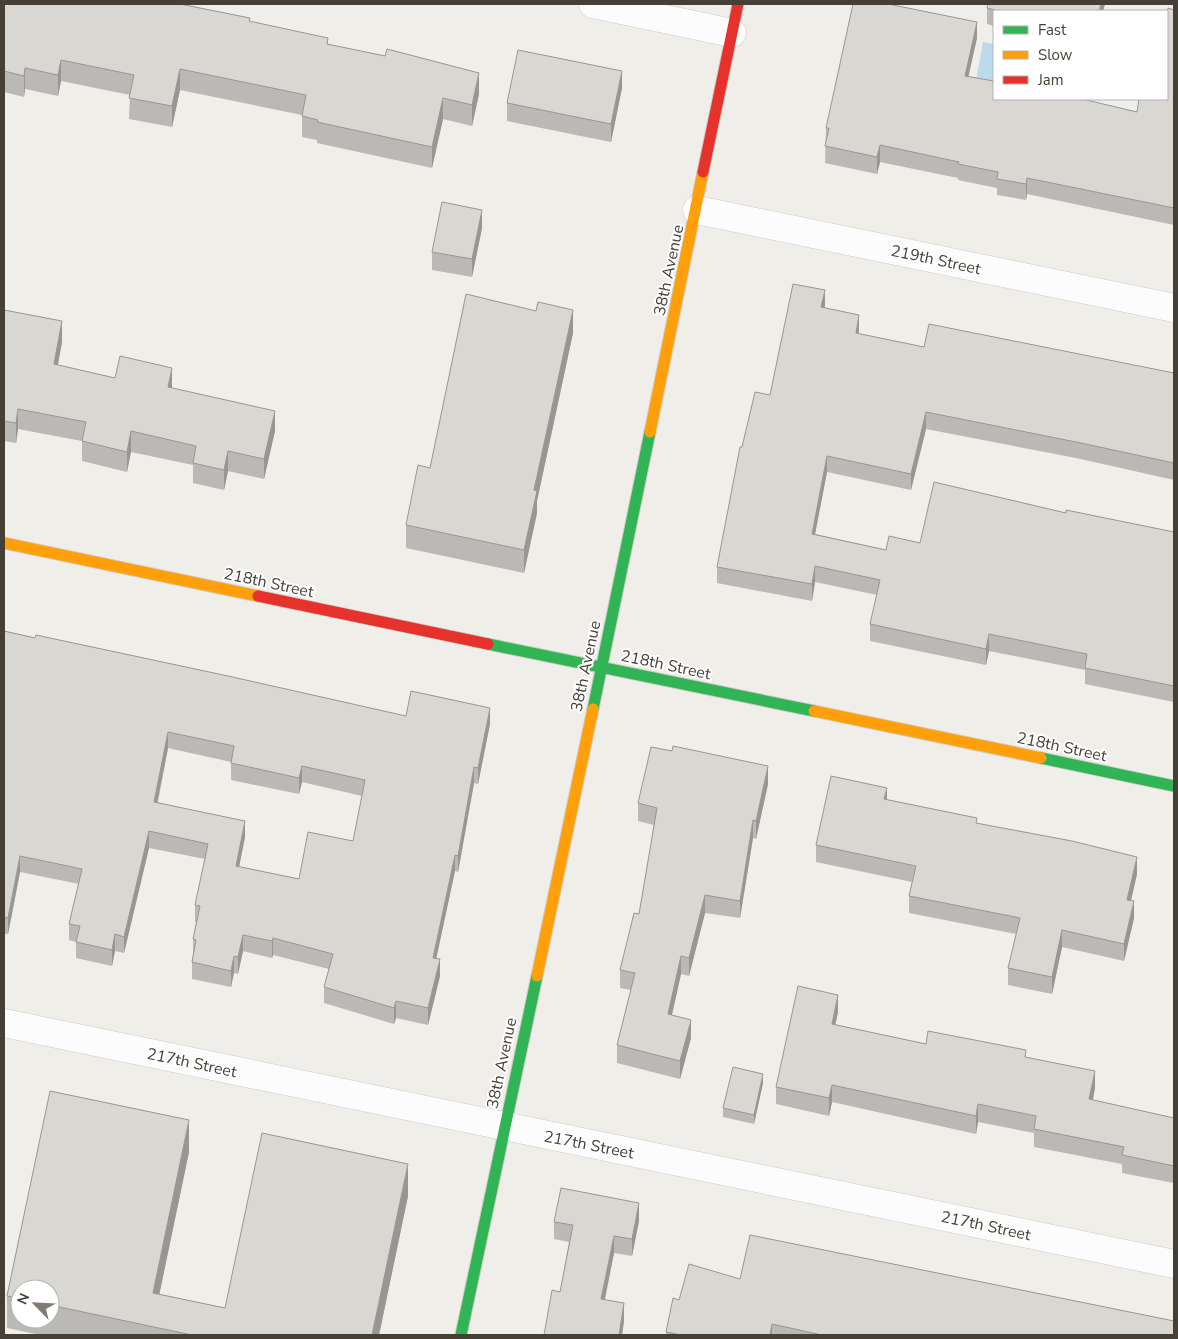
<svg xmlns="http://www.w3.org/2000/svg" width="1178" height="1339" font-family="'Nunito Sans',sans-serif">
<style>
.water{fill:#bbdaec}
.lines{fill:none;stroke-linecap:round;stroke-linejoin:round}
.street-casing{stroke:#cdcbc7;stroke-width:29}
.fast-casing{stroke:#cecbc1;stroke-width:13}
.slow-casing{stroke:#cecbc1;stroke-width:13}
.jam-casing{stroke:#cecbc1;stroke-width:13}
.street{stroke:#fdfcfc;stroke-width:28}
.fast{stroke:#30b455;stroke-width:11}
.slow{stroke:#ff9f0a;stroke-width:11}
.jam{stroke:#e5322d;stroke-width:11}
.wall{fill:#bbb9b5;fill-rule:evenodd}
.shaded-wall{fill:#989693}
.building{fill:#d9d7d2;stroke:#989693;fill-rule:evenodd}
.labels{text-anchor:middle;stroke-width:4;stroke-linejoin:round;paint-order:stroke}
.street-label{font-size:16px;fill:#453f36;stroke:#fff}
</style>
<rect width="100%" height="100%" fill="#efeee9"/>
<path class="water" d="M 983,42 L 994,44 L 994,95 L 974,92 Z"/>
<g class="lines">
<defs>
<path id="street" d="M 593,4 L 732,33
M 697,210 L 1174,308
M 4,1023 L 1174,1264"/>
<path id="fast" d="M 488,644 L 814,711
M 593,709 L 650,432
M 1041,758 L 1174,786
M 461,1335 L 537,976"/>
<path id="slow" d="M 650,432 L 703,172
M 4,543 L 258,596
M 814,711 L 1041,758
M 537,976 L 593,709"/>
<path id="jam" d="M 703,172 L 738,4
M 258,596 L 488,644"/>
</defs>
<use href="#street" class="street-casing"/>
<use href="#fast" class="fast-casing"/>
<use href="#slow" class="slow-casing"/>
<use href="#jam" class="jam-casing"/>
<use href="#street" class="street"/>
<use href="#fast" class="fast"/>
<use href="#slow" class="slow"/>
<use href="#jam" class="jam"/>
</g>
<path class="wall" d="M 4,4 L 250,22 L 328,44 L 479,94 L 472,126 L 443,119 L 432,168 L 317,143 L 317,140 L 302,137 L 302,115 L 180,90 L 172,127 L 129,119 L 130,95 L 61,81 L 58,96 L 25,89 L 24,97 L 4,92 Z
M 1105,4 L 1103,11 L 994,11 L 994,26 L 987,24 L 987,8 Z
M 1174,10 L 1174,225 L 1027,194 L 1026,200 L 997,195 L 997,188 L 958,180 L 958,178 L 880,162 L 877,174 L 825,163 L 826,128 L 977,38 L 968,76 L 1137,112 L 1167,99 Z
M 622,88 L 611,142 L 507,121 L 507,103 Z
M 482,228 L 472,277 L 432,270 L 432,252 Z
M 825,306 L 824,308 L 859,331 L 859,334 L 924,347 L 1174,373 L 1174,480 L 1076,458 L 926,429 L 911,490 L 827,472 L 815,534 L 886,550 L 1066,513 L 1174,532 L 1174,702 L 1085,684 L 1085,670 L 989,651 L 986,665 L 870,641 L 870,624 L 877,595 L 815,582 L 812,601 L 717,583 L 717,567 L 742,447 L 770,395 Z
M 4,310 L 62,342 L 58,365 L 115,378 L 172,388 L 275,431 L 264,479 L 228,471 L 224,490 L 193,483 L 193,465 L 131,452 L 127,472 L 82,461 L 82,441 L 18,429 L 16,443 L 4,441 Z
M 573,333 L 537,501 L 537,513 L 524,573 L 406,548 L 406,525 L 430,468 Z
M 4,631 L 406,716 L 490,724 L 478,784 L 474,783 L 458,872 L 455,871 L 436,958 L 440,976 L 428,1025 L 396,1018 L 394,1024 L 324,1003 L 324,987 L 329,969 L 273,955 L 272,958 L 243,951 L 238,974 L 234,973 L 231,987 L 192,979 L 192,962 L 193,955 L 193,939 L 196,922 L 195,922 L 195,905 L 205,859 L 149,848 L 124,953 L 115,951 L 112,966 L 76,958 L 76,942 L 69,940 L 69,924 L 79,884 L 20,872 L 8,934 L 4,934 ZM 168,748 L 231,762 L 231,780 L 299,794 L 302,782 L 362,796 L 353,841 L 299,879 L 239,867 L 245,837 L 158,802 Z
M 768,784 L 756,839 L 753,838 L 740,918 L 705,913 L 689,976 L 681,974 L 672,1015 L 691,1038 L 680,1079 L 617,1063 L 617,1045 L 631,990 L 620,988 L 620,970 L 639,914 L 654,825 L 638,821 L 638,803 Z
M 887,800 L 977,823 L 1137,874 L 1131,901 L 1134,918 L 1124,961 L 1062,947 L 1052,994 L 1008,985 L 1008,968 L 1016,934 L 909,913 L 909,896 L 912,882 L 816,862 L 816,845 Z
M 838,1012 L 835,1025 L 926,1044 L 1026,1057 L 1095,1088 L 1093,1100 L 1174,1118 L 1174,1183 L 1122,1173 L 1122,1164 L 1034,1147 L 1034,1133 L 978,1122 L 976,1134 L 832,1102 L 829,1116 L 776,1104 L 776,1087 Z
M 763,1083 L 754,1124 L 723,1117 L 723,1108 Z
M 189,1152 L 159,1294 L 225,1308 L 408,1196 L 379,1335 L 40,1335 L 7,1328 L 7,1296 ZM 20,1289 L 50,1289 L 50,1319 L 20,1319 Z
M 639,1221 L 632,1256 L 614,1253 L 605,1300 L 624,1321 L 622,1335 L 544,1335 L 560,1292 L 569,1242 L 554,1239 L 554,1222 Z
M 740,1279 L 1174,1335 L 666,1335 L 666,1332 L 679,1300 Z"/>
<path class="shaded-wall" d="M 1101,4 L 1105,4 L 1103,11 L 1099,11 Z
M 977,22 L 977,38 L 965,92 L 965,76 Z
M 61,60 L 61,81 L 58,96 L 58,75 Z
M 25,68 L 25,89 L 24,97 L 24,76 Z
M 180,69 L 180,90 L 172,127 L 172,106 Z
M 622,71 L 622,88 L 611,142 L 611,124 Z
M 479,73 L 479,94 L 472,126 L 472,105 Z
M 443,98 L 443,119 L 432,168 L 432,147 Z
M 880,145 L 880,162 L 877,174 L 877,157 Z
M 1027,178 L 1027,194 L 1026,200 L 1026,184 Z
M 482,210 L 482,228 L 472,277 L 472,259 Z
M 825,290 L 825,306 L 821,324 L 821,307 Z
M 573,310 L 573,333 L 537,501 L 537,513 L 524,573 L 524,550 L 534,490 Z
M 859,315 L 859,331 L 856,349 L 856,333 Z
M 62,321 L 62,342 L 54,384 L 54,364 Z
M 172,368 L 172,388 L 168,407 L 168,387 Z
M 18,409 L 18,429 L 16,443 L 16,423 Z
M 275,411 L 275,431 L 264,479 L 264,459 Z
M 926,412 L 926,429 L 911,490 L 911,474 Z
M 131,431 L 131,452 L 127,472 L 127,452 Z
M 228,451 L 228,471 L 224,490 L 224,470 Z
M 827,456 L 827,472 L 812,550 L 812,534 Z
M 815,566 L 815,582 L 812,601 L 812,584 Z
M 989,634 L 989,651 L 986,665 L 986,649 Z
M 490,708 L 490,724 L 478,784 L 478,768 Z
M 168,732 L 168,748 L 154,818 L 154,802 Z
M 302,766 L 302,782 L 299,794 L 299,778 Z
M 768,766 L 768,784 L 756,839 L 756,821 Z
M 474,767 L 474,783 L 458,872 L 458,856 Z
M 887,788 L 887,805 L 884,799 Z
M 753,820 L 753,838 L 740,918 L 740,901 Z
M 245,821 L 245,837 L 236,882 L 236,866 Z
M 149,831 L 149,848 L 124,953 L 124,937 Z
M 455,855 L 455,871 L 433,974 L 433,958 Z
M 20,856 L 20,872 L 8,934 L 8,918 Z
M 1137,857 L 1137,874 L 1127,917 L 1127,900 Z
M 705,895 L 705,913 L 689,976 L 689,958 Z
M 1134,901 L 1134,918 L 1124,961 L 1124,944 Z
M 1062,930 L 1062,947 L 1052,994 L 1052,977 Z
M 115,934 L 115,951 L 112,966 L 112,950 Z
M 243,935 L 243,951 L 238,974 L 238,957 Z
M 273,938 L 273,955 L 272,958 L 272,941 Z
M 234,956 L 234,973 L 231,987 L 231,971 Z
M 681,956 L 681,974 L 668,1032 L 668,1014 Z
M 440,959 L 440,976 L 428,1025 L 428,1008 Z
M 838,995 L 838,1012 L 832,1041 L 832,1024 Z
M 396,1001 L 396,1018 L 394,1024 L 394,1008 Z
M 691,1020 L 691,1038 L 680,1079 L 680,1061 Z
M 1095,1071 L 1095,1088 L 1089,1117 L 1089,1099 Z
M 763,1074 L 763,1083 L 754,1124 L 754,1115 Z
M 832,1085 L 832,1102 L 829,1116 L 829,1098 Z
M 978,1104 L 978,1122 L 976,1134 L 976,1116 Z
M 189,1120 L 189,1152 L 153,1325 L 153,1293 Z
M 408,1164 L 408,1196 L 379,1335 L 372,1335 Z
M 639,1203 L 639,1221 L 632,1256 L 632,1239 Z
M 614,1236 L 614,1253 L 601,1317 L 601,1299 Z
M 624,1303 L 624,1321 L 622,1335 L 619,1335 Z
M 772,1324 L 772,1335 L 770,1335 Z"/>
<path class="building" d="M 4,4 L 180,4 L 250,18 L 249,21 L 328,38 L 327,44 L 385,56 L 387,49 L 479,73 L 472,105 L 443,98 L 432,147 L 317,122 L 318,120 L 302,116 L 306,95 L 180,69 L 172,106 L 129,98 L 134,75 L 61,60 L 58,75 L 25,68 L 24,76 L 4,71 Z
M 853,4 L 888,4 L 977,22 L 965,76 L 994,81 L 994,99 L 1082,99 L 1137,112 L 1139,99 L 1167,99 L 1167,16 L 1168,8 L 1174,10 L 1174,208 L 1027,178 L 1026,184 L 997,179 L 998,172 L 958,164 L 959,162 L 880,145 L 877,157 L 825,146 L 829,128 L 826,128 Z
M 988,4 L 1101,4 L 1099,11 L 999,11 L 987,8 Z
M 518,50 L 622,71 L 611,124 L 507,103 Z
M 442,202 L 482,210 L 472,259 L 432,252 Z
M 793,284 L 825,290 L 821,307 L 859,315 L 856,333 L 924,347 L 929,324 L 1174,373 L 1174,463 L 1076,442 L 926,412 L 911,474 L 827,456 L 812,534 L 886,550 L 889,536 L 920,543 L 934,482 L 1066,513 L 1066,510 L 1174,532 L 1174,686 L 1085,668 L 1087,654 L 989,634 L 986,649 L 870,624 L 880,580 L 815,566 L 812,584 L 717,567 L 740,447 L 742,447 L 755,392 L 770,395 Z
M 466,294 L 536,311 L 538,302 L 573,310 L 534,490 L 537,491 L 524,550 L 406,525 L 418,465 L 430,468 Z
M 4,310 L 62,321 L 54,364 L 115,378 L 120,356 L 172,368 L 168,387 L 275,411 L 264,459 L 228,451 L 224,470 L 193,463 L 196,446 L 131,431 L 127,452 L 82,441 L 86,422 L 18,409 L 16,423 L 4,421 Z
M 4,631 L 35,638 L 36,635 L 228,676 L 406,716 L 411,691 L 490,708 L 478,768 L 474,767 L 458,856 L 455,855 L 433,958 L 440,959 L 428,1008 L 396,1001 L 394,1008 L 324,987 L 333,954 L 273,938 L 272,941 L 243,935 L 238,957 L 234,956 L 231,971 L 192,962 L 196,940 L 193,939 L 200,906 L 195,905 L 208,844 L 149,831 L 124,937 L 115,934 L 112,950 L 76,942 L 80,926 L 69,924 L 82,869 L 20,856 L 8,918 L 4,917 ZM 168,732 L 234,746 L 231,763 L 299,778 L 302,766 L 365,780 L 353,841 L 308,832 L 299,879 L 236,866 L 245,821 L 154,802 Z
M 673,746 L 768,766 L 756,821 L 753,820 L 740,901 L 705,895 L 689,958 L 681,956 L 668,1014 L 691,1020 L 680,1061 L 617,1045 L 635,973 L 620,970 L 634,913 L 639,914 L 657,808 L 638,803 L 651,747 L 672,751 Z
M 831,776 L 887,788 L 884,799 L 977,818 L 976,823 L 1072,841 L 1137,857 L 1127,900 L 1134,901 L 1124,944 L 1062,930 L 1052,977 L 1008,968 L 1020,918 L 909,896 L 916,866 L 816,845 Z
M 798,986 L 838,995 L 832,1024 L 926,1044 L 928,1031 L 1026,1050 L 1025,1057 L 1095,1071 L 1089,1099 L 1174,1118 L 1174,1166 L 1122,1155 L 1124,1147 L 1034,1129 L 1036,1116 L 978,1104 L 976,1116 L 832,1085 L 829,1098 L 776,1087 Z
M 733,1067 L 763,1074 L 754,1115 L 723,1108 Z
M 50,1091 L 189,1120 L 153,1293 L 225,1308 L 262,1133 L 408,1164 L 372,1335 L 192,1335 L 50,1305 L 50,1289 L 20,1289 L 20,1299 L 7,1296 Z
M 561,1188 L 639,1203 L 632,1239 L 614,1236 L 601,1299 L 624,1303 L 619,1335 L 544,1335 L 552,1290 L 560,1292 L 573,1225 L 554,1222 Z
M 750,1235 L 1174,1321 L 1174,1335 L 822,1335 L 772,1324 L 770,1335 L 682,1335 L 666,1332 L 673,1298 L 679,1300 L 689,1264 L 740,1279 Z"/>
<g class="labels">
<g class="street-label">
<text transform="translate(936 259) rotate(12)" y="6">219th Street</text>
<text transform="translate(668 270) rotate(-78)" y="6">38th Avenue</text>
<text transform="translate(269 582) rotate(12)" y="6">218th Street</text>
<text transform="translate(666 664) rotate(12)" y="6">218th Street</text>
<text transform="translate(585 666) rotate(-78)" y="6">38th Avenue</text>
<text transform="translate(1062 746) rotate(12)" y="6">218th Street</text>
<text transform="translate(192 1062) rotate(12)" y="6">217th Street</text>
<text transform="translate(501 1063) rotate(-78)" y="6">38th Avenue</text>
<text transform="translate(589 1144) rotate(11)" y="6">217th Street</text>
<text transform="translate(986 1225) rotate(12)" y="6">217th Street</text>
</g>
</g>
<rect width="1178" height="1339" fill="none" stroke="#453f36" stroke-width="10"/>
<rect x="993" y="10" width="175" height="90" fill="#ffffff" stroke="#b5b2af"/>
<rect x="1003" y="26" width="25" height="8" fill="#30b455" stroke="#b5b2af"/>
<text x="1038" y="35" font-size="15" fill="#453f36">Fast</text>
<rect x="1003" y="51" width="25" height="8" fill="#ff9f0a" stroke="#b5b2af"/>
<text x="1038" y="60" font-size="15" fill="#453f36">Slow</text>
<rect x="1003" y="76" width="25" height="8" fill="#e5322d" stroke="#b5b2af"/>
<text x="1038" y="85" font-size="15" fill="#453f36">Jam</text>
<g transform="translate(35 1304) rotate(294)"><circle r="24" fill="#ffffff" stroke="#b5b2af"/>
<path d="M0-4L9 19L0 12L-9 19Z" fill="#807c75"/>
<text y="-8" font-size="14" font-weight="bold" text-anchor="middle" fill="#453f36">N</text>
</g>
</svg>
